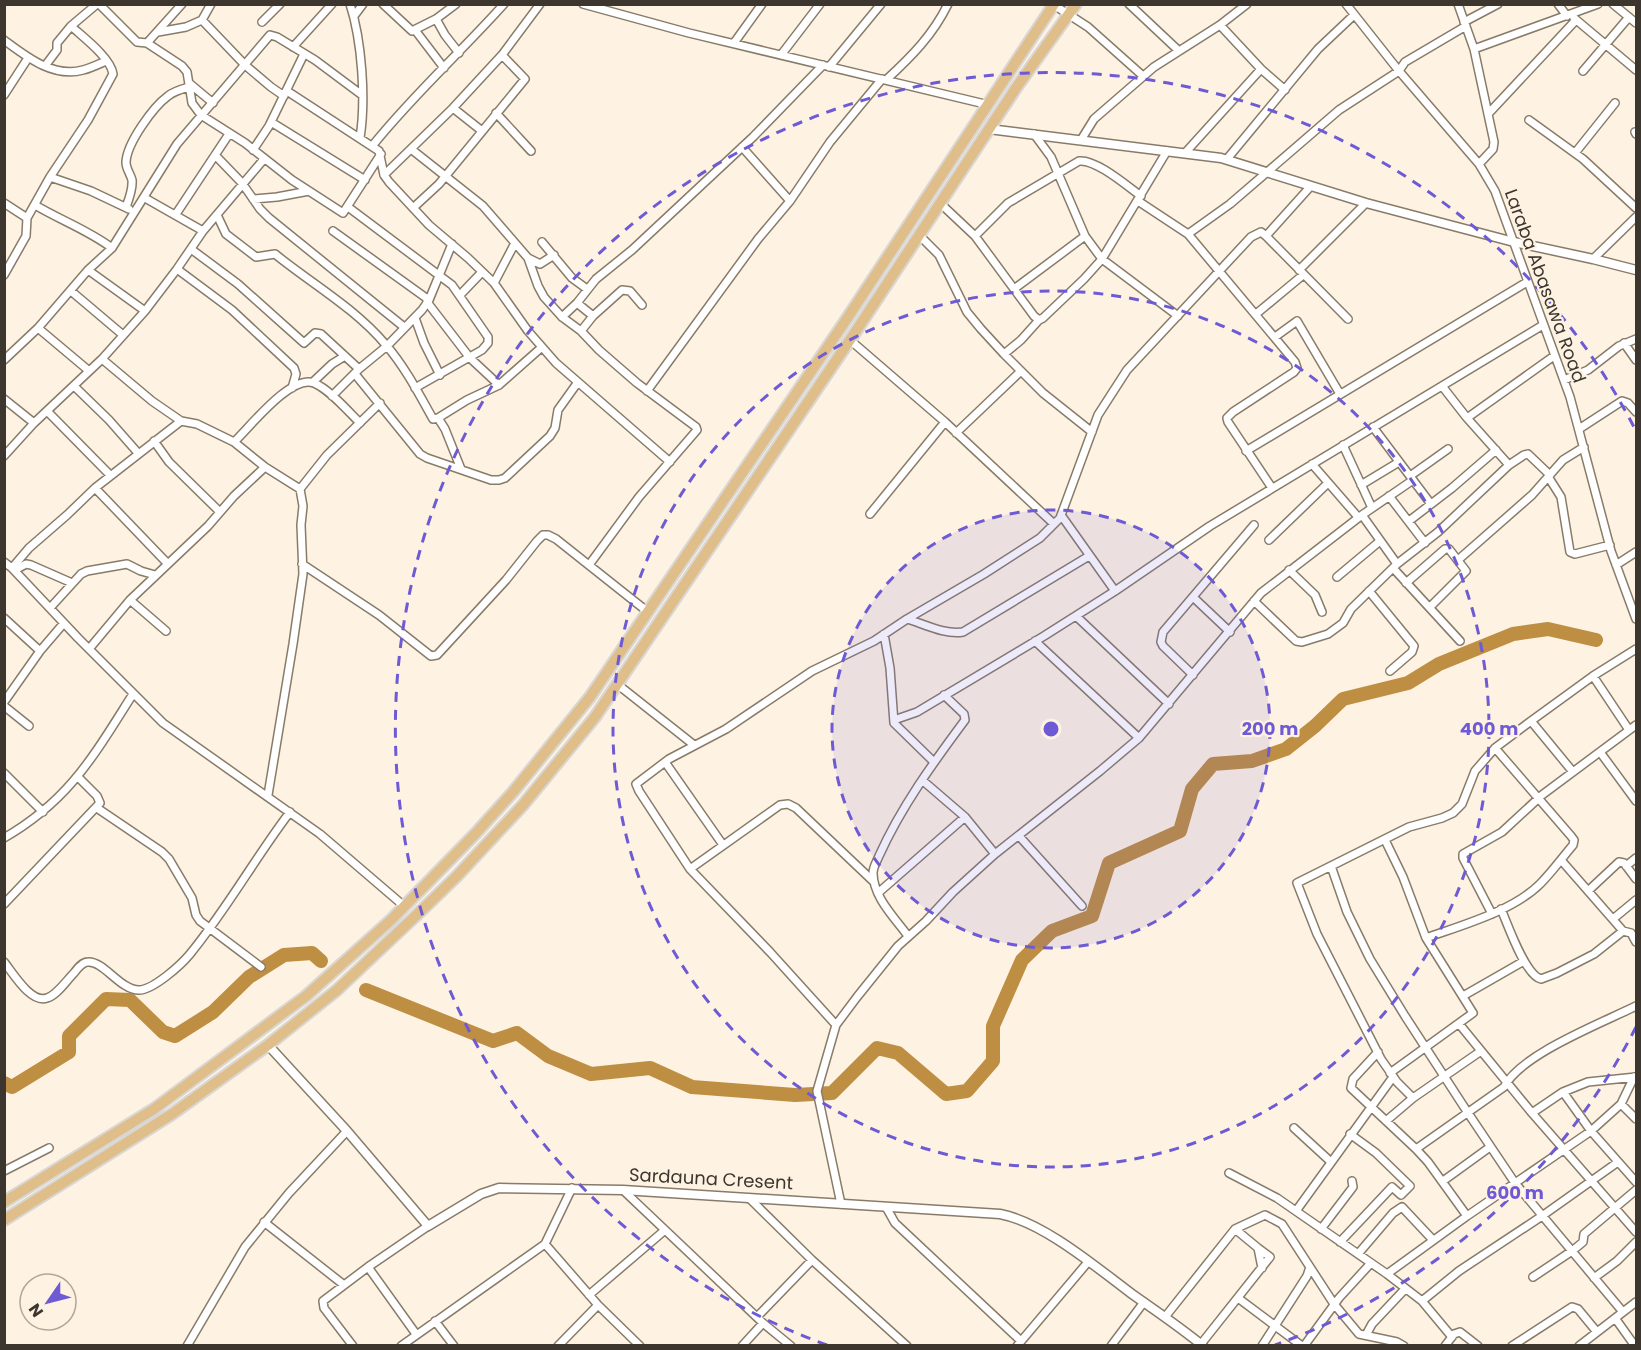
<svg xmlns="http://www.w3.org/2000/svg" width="1641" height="1350" font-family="Poppins,sans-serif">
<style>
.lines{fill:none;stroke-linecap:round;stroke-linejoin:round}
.river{stroke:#be8e43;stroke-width:14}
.minor-casing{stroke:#887b69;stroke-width:10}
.tertiary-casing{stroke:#887b69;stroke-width:11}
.primary-casing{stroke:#d8d7d5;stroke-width:14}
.minor{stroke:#fff;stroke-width:7}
.tertiary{stroke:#fff;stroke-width:8}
.primary{stroke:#dfbe89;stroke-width:10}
.ring{fill:none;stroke:#6e5ad4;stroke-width:3;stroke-dasharray:10 8}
.labels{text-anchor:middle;stroke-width:4.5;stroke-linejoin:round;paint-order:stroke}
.street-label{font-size:18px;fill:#3c362e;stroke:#fef2e2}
.centre{fill:#6e5ad4;stroke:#fef2e2;stroke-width:3}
.ring-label{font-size:18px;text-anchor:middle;font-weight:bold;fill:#6e5ad4;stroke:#fef2e2;stroke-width:4.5;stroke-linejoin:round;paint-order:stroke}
</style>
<rect width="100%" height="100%" fill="#fef2e2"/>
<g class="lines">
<path class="river" d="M 366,990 L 493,1041 L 517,1033 L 548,1056 L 591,1074 L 650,1068 L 692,1087 L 795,1095 L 832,1093 L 877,1048 L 898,1053 L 946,1094 L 967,1091 L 993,1061 L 993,1026 L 1022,960 L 1052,931 L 1092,916 L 1109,863 L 1180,831 L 1192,789 L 1213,764 L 1252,761 L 1286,749 L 1315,726 L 1343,699 L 1408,683 L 1439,664 L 1513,634 L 1548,629 L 1596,640
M 4,1083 L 12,1087 L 69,1052 L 69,1036 L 106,999 L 130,1000 L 163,1032 L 175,1036 L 213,1012 L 249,977 L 284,955 L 312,953 L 321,961"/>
<defs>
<path id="minor" d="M 99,4 L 137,42 L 147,43 L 182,66 L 187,72 L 192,103 L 201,115 L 245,143 L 292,180 L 343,213 L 381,154
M 350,4 C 362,41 366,100 360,138
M 383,4 L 412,31 L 436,19 L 456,4
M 583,4 L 689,33 L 989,105
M 1129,4 L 1179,51
M 1346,4 L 1399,71 L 1479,164 L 1495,191 L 1570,397 L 1611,551 L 1636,619
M 1458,4 L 1474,49 L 1494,142 L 1493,149 L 1479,164
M 1558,4 L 1567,16
M 1613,4 L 1636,23
M 1054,5 L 1088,27 L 1143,76
M 354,16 L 363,4
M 1574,18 L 1636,70
M 436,19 L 445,35 L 459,53
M 202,20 L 245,65 L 271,87 L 284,96
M 262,22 L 280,4
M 1464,22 L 1498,4
M 1220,25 L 1261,69 L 1285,90
M 415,30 L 444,68
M 158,32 L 186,27 L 202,20 L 211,4
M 4,40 C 27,57 53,78 83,70 C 91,68 99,64 106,61
M 147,43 L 182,4
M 734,43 L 762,4
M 293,47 L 332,4
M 1474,49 L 1598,4
M 781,55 L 820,4
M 45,66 L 57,50 L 57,43 L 71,26 L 97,4
M 829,67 L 881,4
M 1583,71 L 1629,17
M 886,80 C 911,57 933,35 948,4
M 189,83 L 213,103
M 287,91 L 379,151 L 384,175 L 389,182 L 429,225 L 468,258 L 494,283 L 528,331 L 556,363 L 670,462
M 4,95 L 28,58
M 453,108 L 482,131
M 496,113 L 531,151
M 1488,114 L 1576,20
M 1529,120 L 1583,159 L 1636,208
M 271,122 L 365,180
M 1635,132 L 1636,134
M 1034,134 L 1051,157 L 1085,236 L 1102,259 L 1178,316
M 1081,140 L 1094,119 L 1154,67 L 1220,25 L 1247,4
M 373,145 C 413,95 461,52 504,4
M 742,147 L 790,201
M 411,149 L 483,206 L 528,258 L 540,264 L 554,255
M 253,150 L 269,126 L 304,54
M 1185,153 L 1261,69
M 1575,153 L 1615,103
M 215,155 L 242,183 L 260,209 L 269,218 L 404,327
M 1227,159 L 1318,49 L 1354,15
M 384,175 L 453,108 L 502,55 L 540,4
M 50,177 L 91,191 L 129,209
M 145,198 L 203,231
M 253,199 L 277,197 L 309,191
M 1138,201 L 1188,234 L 1295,362 L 1297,368 L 1294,372 L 1233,412 L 1227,418 L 1228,422 L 1272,488
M 4,203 L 27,218
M 941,204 L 975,236 L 1034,316 L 1039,320 L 1043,318 L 1084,279 L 1102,259 L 1167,151
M 35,205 C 60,220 88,230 112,248
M 126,207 C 129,199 133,189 132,180 C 130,173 126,169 126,162 C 127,143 153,107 168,96 C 174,91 182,89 189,87
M 348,207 L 452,285 L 488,337 L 488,343 L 482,350 L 415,388
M 413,208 L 439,184 L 525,79 L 502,55
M 176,214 L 229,134
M 217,215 L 226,234 L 256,257 L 275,254 C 312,284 355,308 386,345 C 405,367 419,394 433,419 L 438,418 L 445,429 L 461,469
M 333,231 L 429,300
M 1188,234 L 1230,204 L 1339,110 L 1399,71 L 1405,62 L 1466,26
M 920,236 L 939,255 L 967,312 L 981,329 L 1004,354 L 1043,393 L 1092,432
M 975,236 L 1008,203 L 1079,161 C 1096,159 1127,186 1141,196
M 1266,236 L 1310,187
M 542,242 L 572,278 L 587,289
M 191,249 L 238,284 L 304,343 L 315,333 L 321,334 L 359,369
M 528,258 L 538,286 L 544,297 L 562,317 L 581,331 L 599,350 L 637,383 L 696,427 L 697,430 L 639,497 L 589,565
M 1593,259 L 1636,217
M 177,269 L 232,310 L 294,368 L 296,374 L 292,388
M 88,270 L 145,311
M 1299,270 L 1366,203
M 4,275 L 26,236 L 27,218 L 50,177 L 88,120 L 113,74 C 111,58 83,37 71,26
M 494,283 L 515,243
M 1014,289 L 1085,236
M 71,291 L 123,335
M 460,295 L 482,272
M 427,302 L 470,358 L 499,385
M 577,303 L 593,316
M 1256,314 L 1303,275
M 562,317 L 577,303 L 596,279 L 632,250 L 753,137 L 823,65
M 415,318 L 424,343 L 440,375
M 38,328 L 88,370
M 581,331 L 593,316 L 622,290 L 630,291 L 642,305
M 1275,337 L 1297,321 L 1340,394
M 850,340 L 945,422 L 1054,524
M 1624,343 L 1636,360
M 1004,354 L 1021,340 L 1039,320
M 102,359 L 152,401 L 181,421 L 197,424 L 234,442 L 265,467 L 300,489
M 4,360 L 38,328 L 88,270 L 112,248 L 177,144 L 270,35 L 277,37 L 315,60 L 362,95
M 355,374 L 420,454 L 427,458 L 491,480 L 499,480 L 505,478 L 550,436 L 555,428 L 558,410 L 578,382
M 1564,380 L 1588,370 L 1619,346 L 1636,339
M 313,382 L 332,364 L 345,356
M 74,386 L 109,420 L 138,453
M 1442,386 L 1467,418 L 1509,465
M 647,391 L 758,239 L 790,201 L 830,142 L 882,79
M 332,396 L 359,369 L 387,346 L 422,310 L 429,300 L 452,244
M 4,399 L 34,423
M 48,412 L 110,475
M 438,418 L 467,400 L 499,385 L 542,347
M 1467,418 L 1554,356
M 1373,427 L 1431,504
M 1579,429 L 1622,401 L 1628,403 L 1636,412
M 956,433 L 1021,371
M 154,441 L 169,462 L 220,512
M 234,442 C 250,427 291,374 314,383 C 329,389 348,411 360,423
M 1343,445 L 1372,508
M 1246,451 L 1527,282
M 4,456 L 34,423 L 102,359 L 145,311 L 177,269 L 203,231 L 264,159
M 1312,464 L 1358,517
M 1410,476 L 1448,449
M 1549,478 L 1561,497 L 1570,552 L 1575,554 L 1610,545
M 1361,485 L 1399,462
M 95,488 L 167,563
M 1389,496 L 1425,543
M 870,514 L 945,422
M 1061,515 L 1115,591
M 1362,515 L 1397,564
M 1409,521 L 1452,488 L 1496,450
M 1269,540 L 1328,483
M 1458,560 L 1532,495 L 1563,460 L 1584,447
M 4,562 L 12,568 L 78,638 L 163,723 L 320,834 L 404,906
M 302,564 L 379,615 L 431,656 L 437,655 L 506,580 L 537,541 L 543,535 L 548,535 L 556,539 L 648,612
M 1616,565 L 1636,552
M 12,568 L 29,548 L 67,515 L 95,488 L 181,421
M 1393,568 L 1460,641
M 15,570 L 26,564 L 31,565 L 72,583
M 1289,570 L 1315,595 L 1322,612
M 1337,577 L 1380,541
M 1406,583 L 1445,549 L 1449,549 L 1466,571 L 1430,607
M 1369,591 L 1414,646 L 1412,652 L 1390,671
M 1193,597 L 1230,632
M 130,600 L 166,631
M 1254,601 L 1296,641 L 1302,642 L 1328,634 L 1343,623 L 1351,609 L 1397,564 L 1438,532 L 1509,465 L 1524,455 L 1528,454 L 1550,475
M 50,608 L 81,574 L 87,571 L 127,564 L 141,571 L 155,575
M 1076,616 L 1169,704
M 4,618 L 40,651
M 907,619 C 924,624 945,635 963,632 L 1089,556
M 884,634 L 890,668 L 894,723 L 934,762
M 1035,641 L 1139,738
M 89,649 L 130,600 L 208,526 L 234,496 L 265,467
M 1193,675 L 1163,646 L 1161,642 L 1163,632 L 1254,525
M 1593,676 L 1629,730
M 617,684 L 694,745
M 4,702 L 40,651 L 64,623
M 4,706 L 29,726
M 894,720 L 917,712 L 1044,636 L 1115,591 L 1210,526 L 1543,325
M 1600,752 L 1636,801
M 665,762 L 723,845
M 1573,772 L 1531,721 L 1593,676 L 1636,649
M 4,773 L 43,812
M 922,780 L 965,817 L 995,854
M 268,795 L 293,644 L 303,574 L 301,525 L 303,506 L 300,489 L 327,455 L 380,403
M 97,808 L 162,852 L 169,859 L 192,898 L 196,915 L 200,921 L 261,967
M 1019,836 L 1082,906
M 4,838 C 70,800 94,755 133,694
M 1385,840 L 1403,877 L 1426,938 L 1473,1013 L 1390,1073
M 1561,860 L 1623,931 L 1631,933 L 1636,942
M 1331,866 L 1347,912 L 1370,959 L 1405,1016 L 1468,1113 L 1515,1183 L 1623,1312
M 1626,866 L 1636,858
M 690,869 L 780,805 L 788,804 L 796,808 L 874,882
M 1588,891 L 1619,862 L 1624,863 L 1636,879
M 878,893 L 965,817
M 4,904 L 100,803 L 97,796 L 78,777
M 1501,909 C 1508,925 1525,975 1541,979 L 1557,973 L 1594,954 L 1623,931
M 1492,914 L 1463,858 L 1463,854 L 1502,832 L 1542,795 L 1636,725
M 1613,919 L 1636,900
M 908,936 C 895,918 873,897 873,873 C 873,867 877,861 879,856 C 901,807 933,763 965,720 L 964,714 L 944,695
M 1426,938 C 1462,925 1513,911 1540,884 C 1552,872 1562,858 1573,845 L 1574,840 L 1571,836 L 1495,748
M 4,962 C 13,973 31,1004 47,998 C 57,995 66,981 74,973 C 77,969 82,962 88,962 C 104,961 120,990 139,990 C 153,990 181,965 190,954 C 227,909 255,858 290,812
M 1463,996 L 1524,961
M 836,1025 L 770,952 L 690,869 L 639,791 L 636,784 L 669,759 L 726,729 L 812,671 L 874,641 L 907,619 L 984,574 L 1040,538 L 1060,518 L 1098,415 L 1127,370 L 1251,237 L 1261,232 L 1266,236 L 1348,319
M 1460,1025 L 1532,1113 L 1636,1232
M 1378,1052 L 1353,1079 L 1351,1088 L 1416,1149 L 1428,1162 L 1467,1216
M 1563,1092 L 1591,1131 L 1636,1182
M 1413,1098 L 1397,1082 L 1381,1059 L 1317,934 L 1297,883 L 1409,827 L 1442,818 L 1453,813 L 1462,804 L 1475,771 L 1495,748 L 1531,721
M 1621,1104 L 1636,1119
M 1532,1113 L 1563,1092 L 1588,1082 L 1636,1077
M 1386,1121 L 1413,1098 L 1481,1051
M 1294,1128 L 1331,1162
M 1416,1149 L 1504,1087 C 1521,1054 1602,1023 1636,1006
M 4,1171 L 49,1148
M 1229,1173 L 1277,1198 L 1387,1274 L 1422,1301 L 1459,1271 L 1542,1216 L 1618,1162
M 1443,1181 L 1490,1147
M 623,1190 L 763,1323 L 791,1346
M 749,1198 L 812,1260 L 907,1346
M 841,1204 L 817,1091 L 836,1025 L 857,997 L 898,946 L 926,921 L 953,892 L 995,854 L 1100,771 L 1139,738 L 1261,593 L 1362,515 L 1413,480
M 886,1207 L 895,1223 L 1021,1341
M 1296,1211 L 1393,1077
M 264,1222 L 344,1285
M 1235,1229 L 1258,1248 L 1262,1268
M 1321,1229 L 1353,1187 L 1352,1181
M 1340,1242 L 1392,1187 L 1401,1195 L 1410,1186 L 1376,1153 L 1350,1134
M 545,1244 L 598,1305 L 640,1346
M 1358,1254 L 1393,1213 L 1402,1207 L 1433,1240
M 368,1267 L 416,1334
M 1387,1274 L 1467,1216 L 1591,1131 L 1621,1104 L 1634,1077
M 1533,1277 L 1572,1251 L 1583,1242 L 1584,1234 L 1636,1190
M 1594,1278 L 1617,1261 L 1636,1242
M 589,1295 L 665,1230
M 1238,1298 L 1302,1346
M 1422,1301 L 1452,1337
M 757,1317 L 812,1260
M 1165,1317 L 1235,1229 L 1265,1215 L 1282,1224 L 1334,1304 L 1359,1334 L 1397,1342 L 1404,1346
M 1615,1318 L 1635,1346
M 435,1321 L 454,1346
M 1366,1335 L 1372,1324 L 1405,1289
M 1201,1344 L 1270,1257 L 1258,1248
M 187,1346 L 245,1247 L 289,1193 L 347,1131
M 353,1346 L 324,1308 L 323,1301 L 368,1267 L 428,1226
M 401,1346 L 545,1244 L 572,1188
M 558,1346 L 598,1305
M 742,1346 L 763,1323
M 1017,1346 L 1088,1262
M 1111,1346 L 1144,1302
M 1262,1346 L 1307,1276 L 1310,1267
M 1304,1346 L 1339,1298 L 1371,1263
M 1445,1346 L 1454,1334 L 1460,1332 L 1478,1346
M 1512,1346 L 1572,1307 L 1578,1309 L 1597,1332
M 1579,1346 L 1636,1302"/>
<path id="tertiary" d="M 989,129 L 1221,158 L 1366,203 L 1514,242 L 1593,259 L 1636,270
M 268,1045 L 347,1131 L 428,1226 L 481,1194 L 499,1188 L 623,1190 L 1000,1214 C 1043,1222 1096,1267 1132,1294 C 1156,1311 1180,1327 1203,1346"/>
<path id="primary" d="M 4,1202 L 154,1109 L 306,996 L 391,920 L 476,833 L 513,792 L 590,697 L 848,317 L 1054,4
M 4,1220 L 172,1114 L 268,1045 L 337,990 L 424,908 L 457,876 L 523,805 L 595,717 L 856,331 L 1016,88 L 1076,4"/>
</defs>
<use href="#minor" class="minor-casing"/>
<use href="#tertiary" class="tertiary-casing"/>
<use href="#primary" class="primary-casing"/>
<use href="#minor" class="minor"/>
<use href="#tertiary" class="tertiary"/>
<use href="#primary" class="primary"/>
</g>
<circle cx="1051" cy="729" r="219" fill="#6e5ad4" fill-opacity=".12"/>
<g class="ring">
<circle cx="1051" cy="729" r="219"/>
<circle cx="1051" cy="729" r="438"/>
<path d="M1636 1027A656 656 0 0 1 1275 1345M827 1345A656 656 0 1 1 1636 431"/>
</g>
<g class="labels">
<g class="street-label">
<text transform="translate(1545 286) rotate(70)" y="6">Laraba Abasawa Road</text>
<text transform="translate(711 1179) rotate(3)" y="6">Sardauna Cresent</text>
</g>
</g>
<circle cx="1051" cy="729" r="9" class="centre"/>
<g class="ring-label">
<text x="1270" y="735">200 m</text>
<text x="1489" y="735">400 m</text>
<text x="1515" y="1199">600 m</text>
</g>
<rect width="1641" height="1350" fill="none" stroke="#3c362e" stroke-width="12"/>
<g transform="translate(48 1302) rotate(235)"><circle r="28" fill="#fef2e2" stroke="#b0a79a" stroke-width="1.5"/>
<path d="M0-4.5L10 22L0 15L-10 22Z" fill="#6e5ad4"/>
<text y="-9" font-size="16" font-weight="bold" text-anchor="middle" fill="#3c362e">N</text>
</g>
</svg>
